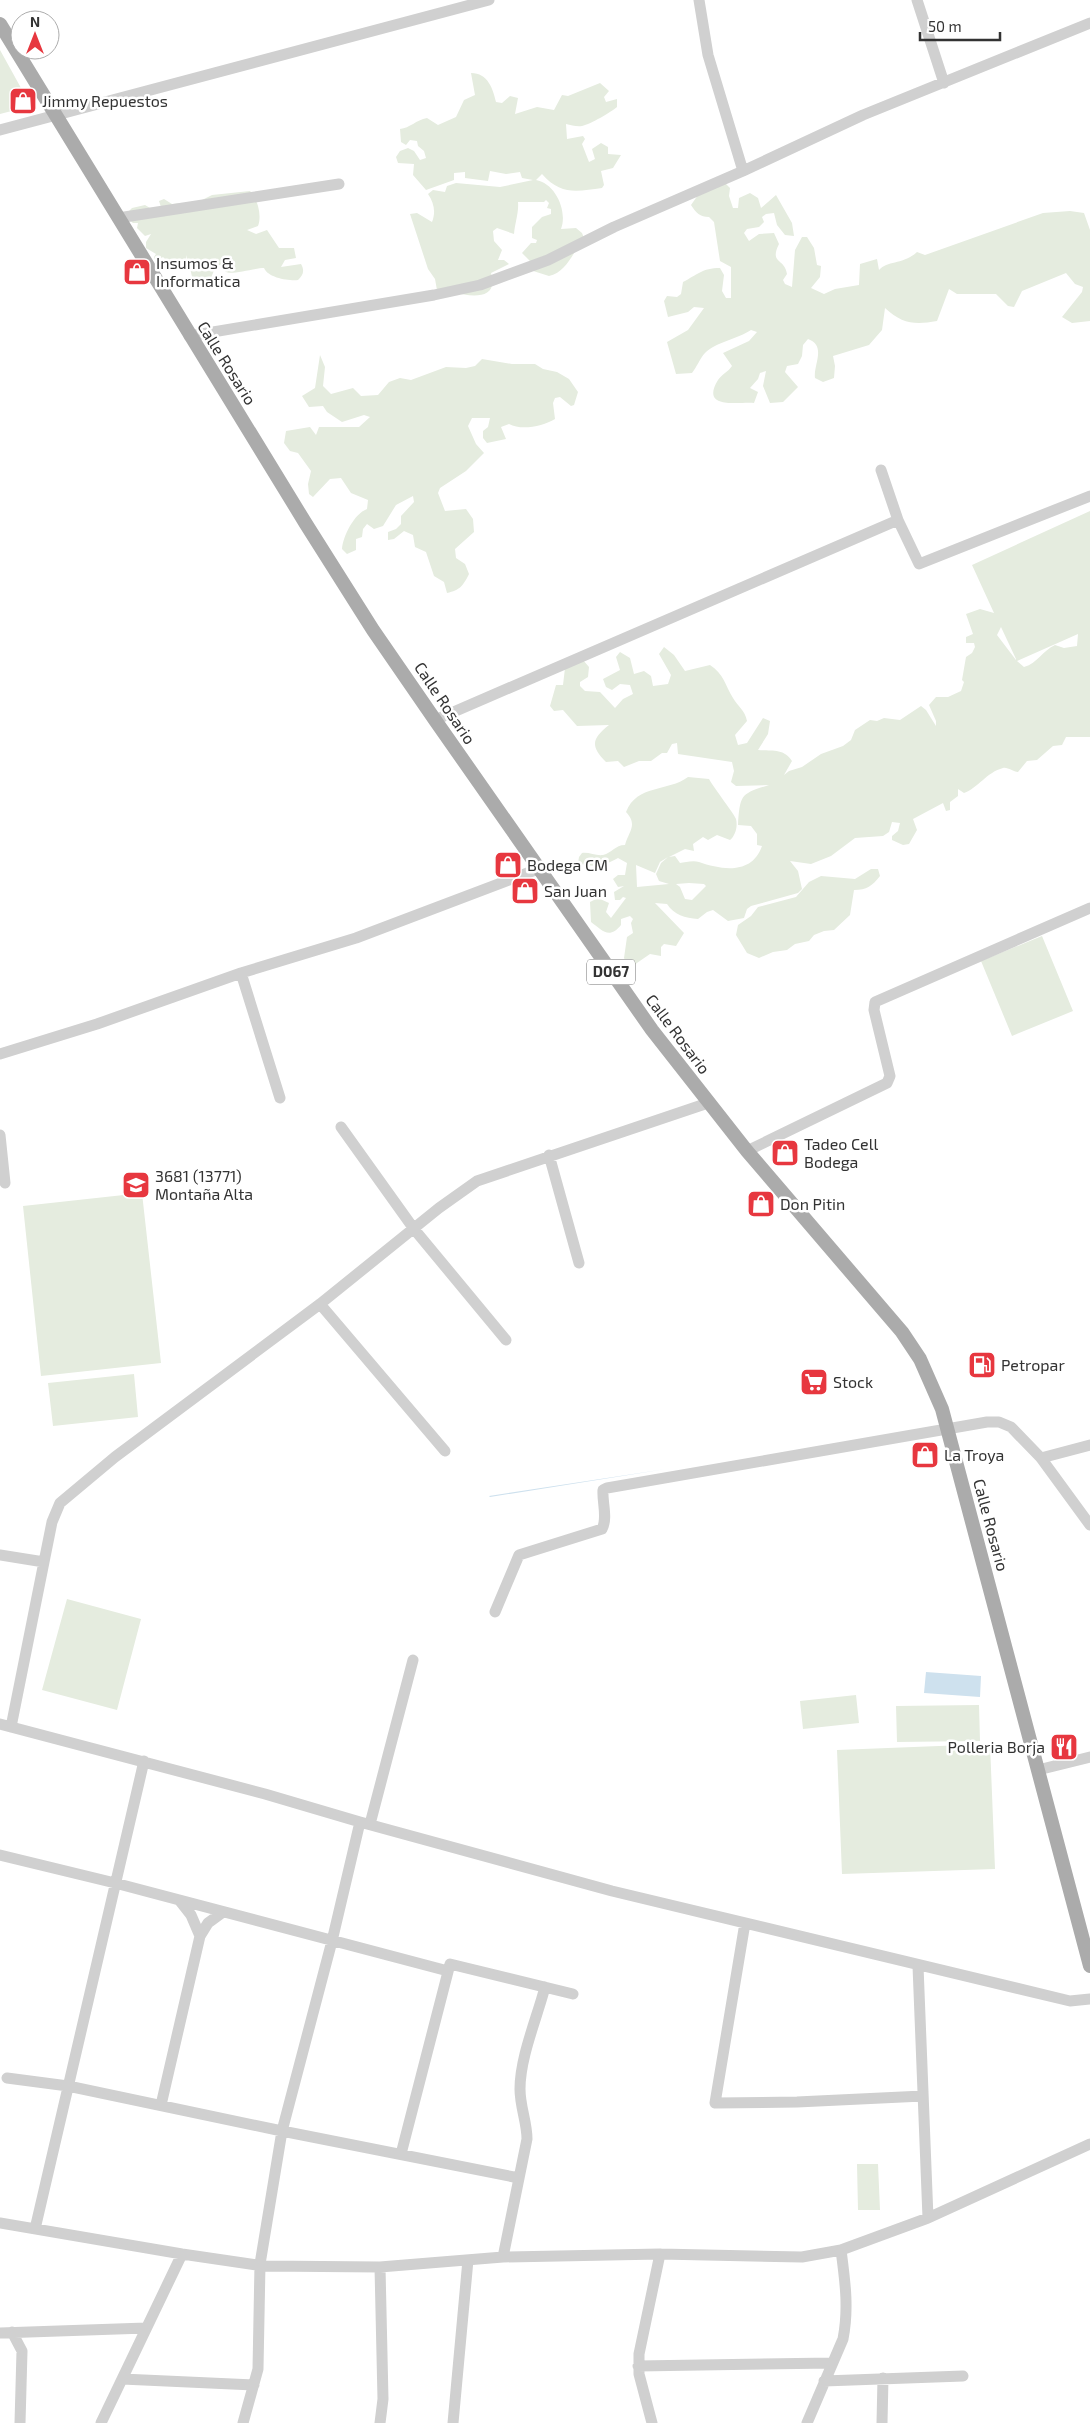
<svg xmlns="http://www.w3.org/2000/svg" width="1090" height="2423" font-family="'Exo 2',sans-serif">
<style>
.green{fill:#e5ecdf;fill-rule:evenodd}
.water{fill:#cee1ee}
.lines{fill:none;stroke-linecap:round;stroke-linejoin:round}
.minor{stroke:#d0d0d0;stroke-width:11}
.major{stroke:#ababab;stroke-width:14}
.labels{text-anchor:middle;stroke-width:5;stroke-linejoin:round;paint-order:stroke}
.shield{fill:#fff;stroke:#707070;stroke-width:1}
.shield-label{font-size:15px;font-weight:bold;fill:#333}
.poi-label{font-size:16px;fill:#333;stroke:#fff;text-anchor:start}
.street-label{font-size:16px;fill:#333;stroke:#fff}
</style>
<rect width="100%" height="100%" fill="#fff"/>
<path class="green" d="M 0,50 L 31,106 L 0,114 Z
M 471,73 C 488,73 493,89 496,102 L 502,103 L 510,96 L 518,98 L 515,114 L 537,107 L 554,110 L 562,95 L 568,96 L 600,83 L 609,91 L 604,97 L 606,102 L 617,99 L 617,107 C 611,112 591,124 582,126 C 577,127 571,125 566,124 L 567,139 L 583,136 L 585,139 L 582,144 L 589,162 L 595,159 L 592,149 L 601,143 L 608,147 L 608,154 L 621,155 L 613,168 L 601,171 L 604,185 L 602,188 C 578,191 561,196 542,174 L 536,180 C 555,183 568,211 561,229 L 576,228 L 582,233 L 584,238 C 573,252 567,272 549,276 L 530,270 L 530,261 L 522,253 L 531,243 L 536,243 L 537,240 L 532,238 L 532,227 L 542,217 L 551,214 L 551,209 L 547,208 L 549,203 L 546,200 L 544,202 L 518,202 C 519,212 515,223 514,234 L 497,228 L 493,231 L 494,241 L 502,250 L 498,260 L 504,260 L 509,264 L 491,273 C 501,309 453,291 437,290 L 435,279 L 428,269 L 410,214 L 417,213 L 432,222 C 436,212 434,203 428,194 L 433,190 L 445,192 L 447,186 L 456,183 L 500,187 L 533,180 L 522,178 L 520,172 L 506,174 L 490,171 L 488,181 L 465,178 L 465,172 L 454,173 L 454,180 L 426,190 L 413,175 L 414,164 L 398,163 L 396,157 L 400,151 L 408,148 L 414,151 L 420,160 L 426,158 L 424,151 L 418,146 L 417,141 L 410,140 L 406,145 L 401,142 L 400,129 C 410,128 416,120 427,118 L 438,125 L 456,117 L 464,100 L 475,95 Z
M 725,183 L 730,188 L 729,196 L 733,208 L 738,208 L 739,198 L 750,193 L 758,198 L 761,208 L 776,195 L 792,223 L 794,236 L 785,235 L 777,225 L 774,213 L 766,214 L 762,217 L 764,222 L 759,227 L 747,229 L 744,233 L 749,241 L 759,234 L 774,233 L 779,244 C 769,264 785,258 787,274 L 783,280 L 785,284 L 792,287 L 795,250 L 802,237 L 807,237 L 814,248 L 817,265 L 821,266 L 820,277 L 811,288 L 824,294 L 835,289 L 859,285 L 860,264 L 877,259 L 879,270 C 888,260 903,265 917,252 L 925,255 L 1043,213 L 1070,211 L 1084,213 L 1090,230 L 1090,321 L 1072,323 L 1062,317 L 1082,292 L 1083,287 L 1075,284 L 1066,273 L 1022,291 L 1014,307 L 1008,306 L 996,294 L 957,294 L 949,289 L 937,321 C 915,325 902,324 885,308 L 882,330 L 869,345 L 833,356 L 835,366 L 834,378 L 823,382 L 815,378 C 813,365 827,346 808,339 L 803,345 L 802,356 L 798,364 L 787,366 L 785,372 L 798,387 L 783,402 L 770,403 L 763,386 L 766,371 L 760,373 L 758,379 L 750,388 L 758,392 L 754,403 C 742,401 699,411 718,380 C 722,374 728,372 732,366 L 723,353 L 749,341 L 757,332 L 751,330 C 738,339 716,342 705,353 C 700,358 697,367 692,373 L 676,374 L 667,342 L 688,330 L 704,308 L 694,307 L 688,312 L 668,317 L 664,301 L 667,296 L 677,297 L 681,294 L 683,282 C 697,275 702,268 720,268 L 724,275 L 722,291 L 726,298 L 731,298 L 731,267 L 720,261 L 714,222 L 709,217 C 700,217 696,213 691,205 L 698,195 Z
M 250,191 C 258,199 262,216 258,226 L 247,230 L 256,234 L 267,230 L 279,248 L 294,248 L 296,258 L 285,260 L 281,267 L 301,264 C 305,271 303,275 298,280 C 289,281 268,278 264,268 C 256,268 231,275 226,272 C 223,270 222,267 220,265 L 216,266 L 210,280 L 206,282 L 193,281 L 190,268 L 187,265 L 187,255 L 186,259 L 178,262 L 175,269 L 163,265 L 165,259 L 163,257 L 156,262 L 154,257 L 156,254 L 146,248 L 146,242 L 151,234 L 145,236 L 137,228 L 138,223 L 133,223 L 127,218 L 127,213 L 132,208 L 145,205 L 150,208 L 161,207 L 159,201 L 164,199 L 172,204 L 198,202 L 212,195 Z
M 320,355 L 325,367 L 323,386 L 331,394 L 353,388 L 361,396 L 378,395 L 389,382 L 400,378 L 411,380 L 446,367 L 466,368 L 475,366 L 482,359 L 512,364 L 535,364 L 543,369 L 557,372 L 569,379 L 578,392 L 574,405 L 571,406 L 560,397 L 555,398 L 553,403 L 555,419 C 543,426 522,431 509,424 L 501,427 L 506,439 L 487,443 L 483,438 L 483,431 L 488,427 L 490,418 L 472,418 L 468,426 L 476,444 L 484,453 L 466,471 L 440,488 L 438,493 L 445,511 L 466,509 L 473,519 L 474,532 L 455,549 L 456,558 L 465,564 L 469,574 C 463,586 460,590 447,593 L 444,582 L 434,576 L 426,552 L 415,547 L 413,535 L 404,531 L 394,539 L 388,540 L 388,532 L 396,529 L 401,524 L 401,516 L 414,502 L 413,496 L 396,505 L 383,526 L 374,529 L 367,524 L 363,529 L 362,537 L 356,539 L 356,550 L 347,554 L 342,549 C 343,536 354,514 367,509 L 368,500 L 351,493 L 341,478 L 330,479 L 313,497 L 309,494 L 308,484 L 311,471 L 298,453 L 290,451 L 284,443 L 286,431 L 310,427 L 316,435 L 319,427 L 359,427 L 370,417 L 364,415 L 342,422 L 327,412 L 323,406 L 309,407 L 302,396 L 315,388 Z
M 1090,511 L 1090,737 L 1066,737 L 1062,745 L 1053,746 L 1037,760 L 1027,761 L 1018,772 C 1013,772 1008,767 1003,768 C 987,772 978,788 964,793 L 958,789 L 958,796 L 950,802 L 950,810 L 946,811 L 943,803 L 913,819 L 917,830 L 909,844 L 903,845 L 892,840 L 892,836 L 898,831 L 900,823 L 892,822 L 889,832 L 883,836 L 855,838 L 831,856 L 811,864 L 790,861 L 798,871 L 802,889 L 798,893 L 751,906 L 747,909 L 744,918 L 728,921 L 713,910 L 707,912 L 698,919 C 685,918 674,915 667,904 L 655,903 L 684,933 L 676,946 L 664,944 L 661,947 L 661,956 L 650,954 L 634,965 L 626,962 L 624,958 L 627,937 L 633,933 L 631,923 L 633,919 L 630,916 L 621,919 L 621,925 C 609,940 602,930 591,922 L 590,902 L 598,898 L 609,903 L 606,912 L 611,918 L 626,898 L 623,897 L 620,900 L 615,900 L 614,892 L 624,886 L 618,887 L 613,879 L 618,875 L 625,875 L 627,863 L 618,858 C 604,866 594,868 578,863 L 579,857 L 582,853 C 589,852 596,856 603,855 C 612,853 615,845 625,845 C 629,831 638,825 626,812 C 637,784 668,792 688,777 L 709,779 C 714,788 735,815 736,819 C 738,827 735,836 730,840 L 717,835 L 708,840 L 703,837 L 693,844 L 694,851 L 685,849 L 669,857 L 675,856 L 680,863 C 685,862 694,860 699,862 C 722,870 752,875 762,846 L 757,845 L 757,834 L 751,826 L 738,825 C 740,794 741,794 769,785 L 736,786 L 731,782 L 734,771 L 732,762 L 678,754 L 677,743 L 672,744 L 667,753 L 662,753 L 651,761 L 639,761 L 624,767 L 618,761 L 606,762 C 589,745 593,738 609,725 L 577,726 L 563,710 L 554,711 L 550,706 L 556,685 L 563,685 L 565,668 L 583,660 L 589,667 L 588,677 L 580,682 L 580,686 L 585,691 L 600,692 L 615,708 L 623,699 L 633,694 L 630,685 L 620,684 L 612,690 L 606,687 L 603,679 L 620,670 L 616,657 L 620,652 L 630,658 L 634,674 L 644,671 L 651,676 L 653,686 L 668,684 L 671,675 L 659,654 L 664,647 L 674,655 L 685,671 L 710,665 C 724,674 725,685 733,698 C 738,707 745,710 747,721 L 735,735 L 738,745 L 747,743 L 763,718 L 770,721 L 768,734 L 758,750 C 771,751 784,748 792,761 L 784,775 L 789,771 L 802,767 L 821,754 L 843,746 L 851,740 L 855,730 L 870,720 L 877,721 L 884,718 L 900,720 L 921,706 L 926,710 L 936,726 L 936,721 L 929,705 L 936,697 L 948,697 L 961,691 L 964,682 L 962,680 L 966,657 L 972,653 L 975,647 L 974,643 L 966,643 L 966,637 L 973,634 L 966,614 L 980,609 L 994,613 L 972,565 ZM 1001,627 L 1016,659 L 1016,660 L 997,635 ZM 1078,634 L 1077,646 L 1064,648 L 1055,645 C 1042,651 1038,663 1024,667 L 1017,661 ZM 668,857 L 661,863 L 656,874 L 659,881 L 669,884 L 637,887 L 636,865 L 655,873 L 660,862 ZM 689,883 L 704,884 L 706,886 L 692,900 L 685,899 L 680,887 L 676,884 Z
M 871,869 L 878,869 L 880,876 C 872,886 867,890 854,890 L 850,915 L 834,930 L 824,931 L 814,935 L 809,941 L 795,944 L 787,950 L 773,952 L 759,958 L 747,953 L 736,935 L 738,925 L 751,916 L 758,907 L 796,897 L 809,882 L 821,876 L 855,879 Z
M 1042,936 L 1073,1011 L 1012,1036 L 981,961 Z
M 142,1193 L 161,1363 L 41,1376 L 23,1206 Z
M 134,1374 L 138,1417 L 53,1426 L 48,1383 Z
M 67,1599 L 141,1619 L 117,1710 L 42,1690 Z
M 856,1695 L 859,1723 L 803,1729 L 800,1701 Z
M 979,1705 L 980,1741 L 897,1742 L 896,1706 Z
M 990,1744 L 995,1869 L 842,1874 L 837,1750 Z
M 857,2164 L 878,2164 L 880,2210 L 858,2210 Z"/>
<path class="water" d="M 666,1469 L 490,1497 L 489,1496 Z
M 926,1672 L 981,1676 L 980,1697 L 924,1693 Z"/>
<g class="lines">
<path class="minor" d="M 699,0 L 708,55 L 743,171
M 917,0 L 944,83
M 0,130 L 489,0
M 118,218 L 339,184
M 189,336 L 434,295 L 480,285 L 548,260 L 614,227 L 743,171 L 863,115 L 1090,23
M 881,470 L 898,520 L 919,564 L 1090,496
M 435,720 L 898,520
M 241,973 L 280,1098
M 0,1054 L 97,1024 L 241,973 L 356,938 L 538,869
M 341,1127 L 414,1229 L 506,1340
M 0,1135 L 5,1183
M 747,1151 L 887,1083 L 890,1076 L 874,1010 L 875,1002 L 1090,908
M 549,1155 L 579,1263
M 320,1304 L 445,1451
M 1041,1458 L 1090,1445
M 0,1555 L 44,1562
M 495,1612 L 519,1555 L 602,1529 C 608,1518 602,1502 603,1490 L 607,1488 L 987,1422 L 999,1422 L 1011,1427 L 1041,1458 L 1090,1525
M 0,1724 L 265,1794 L 360,1822 L 612,1891 L 1070,2001 L 1090,1999
M 11,1727 L 52,1522 L 60,1503 L 115,1457 L 320,1304 L 439,1208 L 477,1181 L 708,1103
M 1038,1770 L 1090,1757
M 370,1824 L 413,1660
M 0,1855 L 115,1883 L 448,1971
M 180,1901 L 191,1915 L 200,1936
M 745,1923 L 715,2103 L 797,2102 L 923,2096
M 918,1966 L 928,2218
M 7,2078 L 68,2086 L 282,2131 L 519,2178
M 161,2105 L 200,1936 L 208,1923 L 223,1912
M 401,2154 L 450,1964 L 573,1994
M 0,2223 L 182,2254 L 264,2266 L 380,2267 L 503,2257 L 660,2254 L 802,2257 L 841,2250 L 928,2218 L 1090,2144
M 35,2229 L 144,1761
M 503,2257 L 527,2139 C 527,2122 520,2107 520,2089 C 520,2057 537,2018 545,1987
M 12,2332 L 22,2351 L 20,2423
M 0,2333 L 146,2328
M 638,2366 L 832,2363
M 122,2379 L 254,2385
M 824,2381 L 963,2376
M 101,2423 L 182,2254
M 243,2423 L 258,2369 L 260,2264 L 282,2131 L 332,1941 L 360,1822
M 380,2423 L 383,2399 L 380,2267
M 453,2423 L 468,2260
M 652,2423 L 639,2374 L 639,2354 L 660,2254
M 807,2423 L 843,2339 C 849,2308 845,2281 841,2250
M 882,2423 L 883,2378"/>
<path class="major" d="M 0,24 L 306,524 L 373,630 L 435,720 L 652,1030 L 747,1151 L 902,1332 L 920,1359 L 942,1409 L 1090,1966"/>
</g>
<defs>
<symbol id="shop-square" viewBox="-11 -11 22 22"><rect x="-9" y="-9" width="18" height="18" rx="4" fill="#e7373f" stroke="#fff"/><path d="M-5-2.5h2.3a2.7 3.5 0 0 1 5.4 0H5L5.5 6h-11ZM-1.5-2.5h3a1.5 2.3 0 0 0-3 0Z" fill="#fff"/></symbol>
<symbol id="school-square" viewBox="-11 -11 22 22"><rect x="-9" y="-9" width="18" height="18" rx="4" fill="#e7373f" stroke="#fff"/><path d="M0-5L7-2L0 1L-7-2ZM-4 1L0 2.5L4 1V4Q0 6-4 4Z" fill="#fff"/></symbol>
<symbol id="fuel-square" viewBox="-11 -11 22 22"><rect x="-9" y="-9" width="18" height="18" rx="4" fill="#e7373f" stroke="#fff"/><path d="M-5.5-6h7V0h2V4h1.3V-2.5L3-4.5l.8-.8L6-3V5H2.5V1h-1V6h-7ZM-4.2-4.7v3.2H.2V-4.7Z" fill="#fff"/></symbol>
<symbol id="supermarket-square" viewBox="-11 -11 22 22"><rect x="-9" y="-9" width="18" height="18" rx="4" fill="#e7373f" stroke="#fff"/><path d="M-6-5.5h2.5l.6 2H6L4.5 2H-2.5L-4.4-4H-6ZM-1.5 3.2a1.3 1.3 0 1 0 .1 0ZM3 3.2a1.3 1.3 0 1 0 .1 0Z" fill="#fff"/></symbol>
<symbol id="restaurant-square" viewBox="-11 -11 22 22"><rect x="-9" y="-9" width="18" height="18" rx="4" fill="#e7373f" stroke="#fff"/><path d="M-5-6h1v4h1v-4h1v4h1v-4h1v5L-1.5 .5V6h-2V.5L-5-1ZM5-6V6H3V1.5H1.5Q1.5-4 5-6Z" fill="#fff"/></symbol>
</defs>
<g fill-rule="evenodd">
<use href="#shop-square" x="7" y="85" width="32" height="32"/>
<use href="#shop-square" x="121" y="256" width="32" height="32"/>
<use href="#shop-square" x="492" y="849" width="32" height="32"/>
<use href="#shop-square" x="509" y="875" width="32" height="32"/>
<use href="#shop-square" x="769" y="1137" width="32" height="32"/>
<use href="#school-square" x="120" y="1169" width="32" height="32"/>
<use href="#shop-square" x="745" y="1188" width="32" height="32"/>
<use href="#fuel-square" x="966" y="1349" width="32" height="32"/>
<use href="#supermarket-square" x="798" y="1366" width="32" height="32"/>
<use href="#shop-square" x="909" y="1439" width="32" height="32"/>
<use href="#restaurant-square" x="1048" y="1731" width="32" height="32"/>
</g>
<g class="labels">
<rect class="shield" x="587" y="959.5" width="48" height="25" rx="4"/>
<g class="shield-label">
<text x="611" y="977">D067</text>
</g>
<g class="poi-label">
<text x="42" y="107">Jimmy Repuestos</text>
<text x="156" y="269">Insumos &amp;<tspan x="156" dy="18">Informatica</tspan></text>
<text x="527" y="871">Bodega CM</text>
<text x="544" y="897">San Juan</text>
<text x="804" y="1150">Tadeo Cell<tspan x="804" dy="18">Bodega</tspan></text>
<text x="155" y="1182">3681 (13771)<tspan x="155" dy="18">Montaña Alta</tspan></text>
<text x="780" y="1210">Don Pitin</text>
<text x="1001" y="1371">Petropar</text>
<text x="833" y="1388">Stock</text>
<text x="944" y="1461">La Troya</text>
<text x="1045" y="1753" text-anchor="end">Polleria Borja</text>
</g>
<g class="street-label">
<text transform="translate(227 363) rotate(58)" y="6">Calle Rosario</text>
<text transform="translate(445 703) rotate(56)" y="6">Calle Rosario</text>
<text transform="translate(678 1034) rotate(53)" y="6">Calle Rosario</text>
<text transform="translate(991 1525) rotate(75)" y="6">Calle Rosario</text>
</g>
</g>
<g transform="translate(35 35)"><circle r="24" fill="#ffffff" stroke="#adadad"/>
<path d="M0-4L9 19L0 12L-9 19Z" fill="#e7373f"/>
<text y="-8" font-size="14" font-weight="bold" text-anchor="middle" fill="#333333">N</text>
</g>
<path d="M920 32v8h80v-8" fill="none" stroke="#333333" stroke-width="2.5"/>
<text x="928" y="32" font-size="15" fill="#333333" stroke="#ffffff" stroke-width="4" paint-order="stroke">50 m</text>
</svg>
